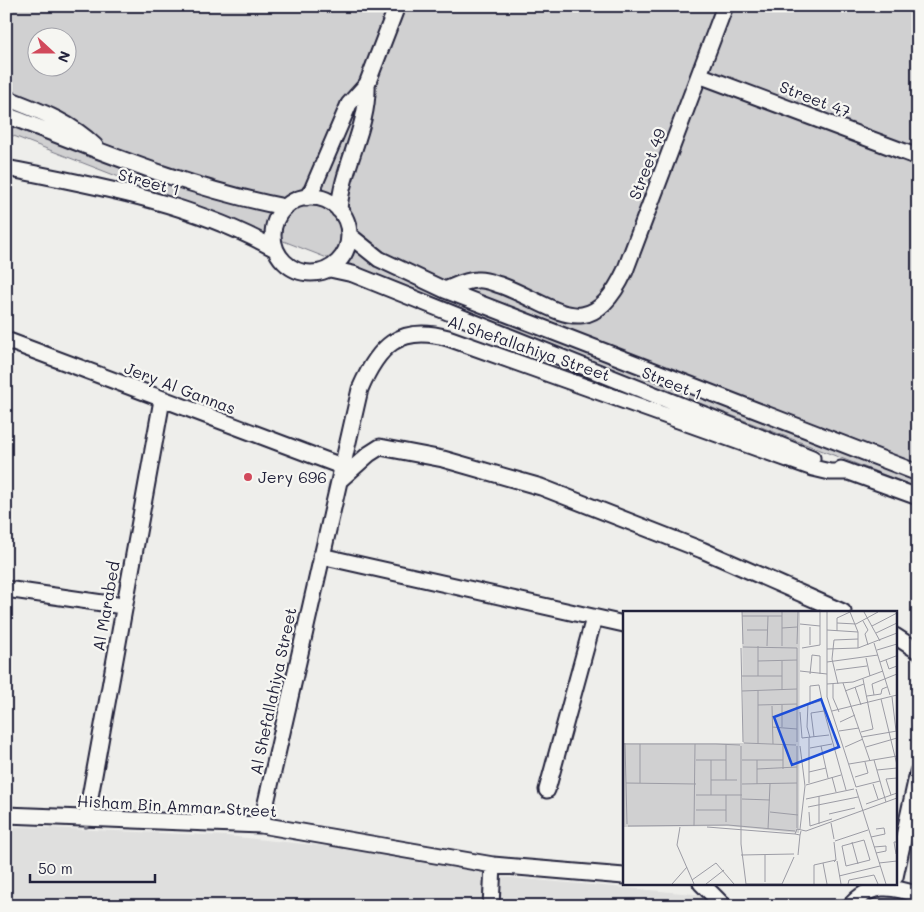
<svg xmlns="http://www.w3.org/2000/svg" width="924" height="912" font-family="Mali,sans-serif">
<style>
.built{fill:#dfdfde}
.green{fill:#d0d0d1;stroke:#797986;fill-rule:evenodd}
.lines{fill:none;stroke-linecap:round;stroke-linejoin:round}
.street-casing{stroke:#22223b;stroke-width:19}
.street{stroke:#f6f6f2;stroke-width:15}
.poi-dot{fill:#d1495b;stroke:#f6f6f2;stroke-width:2}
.labels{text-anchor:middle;stroke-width:4.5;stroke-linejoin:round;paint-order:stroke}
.street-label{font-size:16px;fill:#22223b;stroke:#f6f6f2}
.poi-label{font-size:16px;fill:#22223b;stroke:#f6f6f2;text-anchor:start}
.inset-road{fill:none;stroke:#9c9ca5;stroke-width:1}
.view{fill:#1d4ed8;fill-opacity:0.15;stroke:#1d4ed8;stroke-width:2.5}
.inset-edge{fill:none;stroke:#22223b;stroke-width:2.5}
</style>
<rect width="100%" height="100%" fill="#eeeeeb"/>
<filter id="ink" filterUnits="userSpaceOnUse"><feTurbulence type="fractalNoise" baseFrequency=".02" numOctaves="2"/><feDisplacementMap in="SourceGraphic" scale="10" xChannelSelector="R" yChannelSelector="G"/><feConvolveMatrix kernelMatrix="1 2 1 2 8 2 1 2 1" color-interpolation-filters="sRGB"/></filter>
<g filter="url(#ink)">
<path class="built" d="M 6,826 L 227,836 L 364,850 L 486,874 L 484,906 L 6,906 Z
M 501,877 L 705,895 L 714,906 L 499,906 Z
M 906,894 L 918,898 L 918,906 L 870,906 L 881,895 Z"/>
<path class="green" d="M 6,6 L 918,6 L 918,488 L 6,133 ZM 38,38 L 68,38 L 68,68 L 38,68 Z"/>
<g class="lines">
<defs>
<path id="street" d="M 699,75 L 918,157
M 6,98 C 39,111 69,121 95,146
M 6,115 C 98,150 189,189 285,207
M 6,168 C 98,186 193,203 275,249
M273 235a38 38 0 1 1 76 0a38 38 0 1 1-76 0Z
M 306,198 L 312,190 L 349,104 L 367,84 L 397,6
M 339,210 C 342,166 369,127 367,84
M 349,235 L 379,259 L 445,290 L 918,473
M 330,269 L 353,274 L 812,458
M 445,290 C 455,286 466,280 477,280 C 485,279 493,283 500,285 C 555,305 589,348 625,271 L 725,6
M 6,340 L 341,466
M 841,469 L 918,497
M 340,480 L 369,454 L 380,447 L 443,459 L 541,487 L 702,550 L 843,612
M 321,556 L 624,624
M 6,589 L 123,606
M 895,636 L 918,651
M 547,790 L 594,618
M 6,815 L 261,825 L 493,865 L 624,876
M 86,819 L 162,400
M 261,825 L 360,389 C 378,347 399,324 448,338 L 813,468 L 830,472 L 849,472
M 895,877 L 918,772
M 701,883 L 724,906
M 491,906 L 493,865
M 850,906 C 870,883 891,885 918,895"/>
</defs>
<use href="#street" class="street-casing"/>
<use href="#street" class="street"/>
</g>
</g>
<circle class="poi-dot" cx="248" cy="477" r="5"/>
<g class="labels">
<g class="street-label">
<text transform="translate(815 99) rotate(21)" y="6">Street 47</text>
<text transform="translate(647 164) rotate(-69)" y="6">Street 49</text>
<text transform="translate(149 182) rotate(15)" y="6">Street 1</text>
<text transform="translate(529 348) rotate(19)" y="6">Al Shefallahiya Street</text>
<text transform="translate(672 383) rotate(22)" y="6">Street 1</text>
<text transform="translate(180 388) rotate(21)" y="6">Jery Al Gannas</text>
<text transform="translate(106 606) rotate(-80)" y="6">Al Marabed</text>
<text transform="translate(273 691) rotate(-78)" y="6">Al Shefallahiya Street</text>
<text transform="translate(177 806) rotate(3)" y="6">Hisham Bin Ammar Street</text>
</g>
<g class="poi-label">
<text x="258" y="483">Jery 696</text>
</g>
</g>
<g transform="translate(623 611)">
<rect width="274" height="274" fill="#eeeeeb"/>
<path d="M 119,1 L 177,1 L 176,222 L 104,215 L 0,216 L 0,132 L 120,132 Z" fill="#d0d0d1"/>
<path class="inset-road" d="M 119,1 L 120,33M 204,1 L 204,86 L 233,176M 227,1 L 235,21 L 235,37M 241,1 L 257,30M 119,5 L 159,5M 240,10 L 245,19 L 242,23 L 245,34M 214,12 L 233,13 L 255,1M 177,13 L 197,15M 249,15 L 274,2M 159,17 L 174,16M 124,19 L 145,19M 204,19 L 235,21M 214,20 L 214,7 L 227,1M 253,22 L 274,12M 251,32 L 267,84M 174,33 L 175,1M 187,34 L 187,16M 144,35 L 145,5M 159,35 L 159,1M 120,36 L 174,37M 118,37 L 120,131M 174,37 L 174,131M 179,37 L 197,34 L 197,1M 204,38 L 235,37 L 274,22M 254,39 L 274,33M 243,47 L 247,65M 263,49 L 266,58 L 274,55M 135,50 L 174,49M 159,50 L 159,79M 204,51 L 255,44M 257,51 L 273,45M 213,59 L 244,55M 177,60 L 204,63M 187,63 L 189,44 L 197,45 L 197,63M 119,65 L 159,65M 135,65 L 135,35M 220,72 L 247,150M 204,73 L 230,71 L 260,60M 210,73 L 210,87 L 216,101M 215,73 L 209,48 L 211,29 L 235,28M 232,76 L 238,94M 135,79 L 135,133M 119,80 L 174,78M 222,80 L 241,73M 251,84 L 249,73 L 274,63M 244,85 L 258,83 L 259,78 L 264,76M 269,86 L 273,120M 258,88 L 274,154M 185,92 L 184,116 L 187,127M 187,92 L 187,75 L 196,74 L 201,100M 135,94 L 174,93M 159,94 L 159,116M 149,95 L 150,133M 177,96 L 197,90M 209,100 L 274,84M 177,101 L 179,127 L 206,124M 217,111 L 232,104M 149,116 L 174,118M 216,120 L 236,117M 238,121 L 250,118 L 240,68M 191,126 L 188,102 L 201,100 L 223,179M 239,126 L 274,120M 2,132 L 4,213M 121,132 L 173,134M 0,133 L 93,133M 17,133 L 17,172M 93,133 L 117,134M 118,135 L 118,233M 174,135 L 174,217M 177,135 L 182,175 L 177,218M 198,135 L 205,167M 222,136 L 240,128M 243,136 L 274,127M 187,137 L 209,133M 73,149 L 103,149M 88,149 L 88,184M 119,149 L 160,149M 134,149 L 134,173M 251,149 L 263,191M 226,153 L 274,145M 134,158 L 174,156M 160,158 L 160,133M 254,159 L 274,157M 186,161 L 203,157M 209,166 L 213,181M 232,166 L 245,162 L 242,151M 88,169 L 114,169M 103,169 L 103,133M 3,172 L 73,173M 186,172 L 186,127M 119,173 L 174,172M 250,173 L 255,188M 183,174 L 218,164M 233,176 L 257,170M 233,178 L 263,273M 73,184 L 119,184M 268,184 L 263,168 L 274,167M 196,185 L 196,213M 119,188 L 147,189M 183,188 L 231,178M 243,193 L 274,182M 185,196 L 235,186M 73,199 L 103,199M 147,201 L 175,204M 186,201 L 187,215 L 209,208M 206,203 L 232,197M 103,211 L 103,184M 208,212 L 211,228M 5,215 L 105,214 L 172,220M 71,215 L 72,133M 57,216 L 54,234 L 71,273M 84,216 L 172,223M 145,218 L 147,173M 178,220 L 177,224 L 172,223 L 174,218 L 183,220 L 274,187M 248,226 L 262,223 L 261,217 L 253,218M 241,229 L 247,249 L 223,255 L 219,235 ZM 212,230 L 245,219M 211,231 L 213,249M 229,231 L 235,253M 118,233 L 123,273M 251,236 L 263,235 L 263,240 L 253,242M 273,243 L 271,231 L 274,231M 118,244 L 171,243M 142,244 L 142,271M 175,244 L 177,224M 214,250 L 218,273M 200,252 L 204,273M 256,252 L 274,250M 216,265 L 257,255M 69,269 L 93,252 L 111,273M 49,273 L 64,256M 83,273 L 101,259M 123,273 L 159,273M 159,273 L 171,246M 191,273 L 191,254 L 213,249 L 211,251M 225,273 L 226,269 L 251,264 L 255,273"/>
<path class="view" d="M 198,88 L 216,136 L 169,154 L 151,106 Z"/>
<rect width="274" height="274" class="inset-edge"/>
</g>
<rect width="924" height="912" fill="none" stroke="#f6f6f2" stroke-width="25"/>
<rect x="12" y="12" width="899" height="887" fill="none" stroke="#22223b" stroke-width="2" filter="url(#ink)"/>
<g transform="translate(52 52) rotate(111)"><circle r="24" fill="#f6f6f2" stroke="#a1a1a9"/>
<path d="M0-4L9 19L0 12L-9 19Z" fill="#d1495b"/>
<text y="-8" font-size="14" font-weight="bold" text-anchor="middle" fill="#22223b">N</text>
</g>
<path d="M30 874v8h125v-8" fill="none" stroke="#22223b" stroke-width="2.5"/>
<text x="38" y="874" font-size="15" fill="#22223b" stroke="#f6f6f2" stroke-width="4" paint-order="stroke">50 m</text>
</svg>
